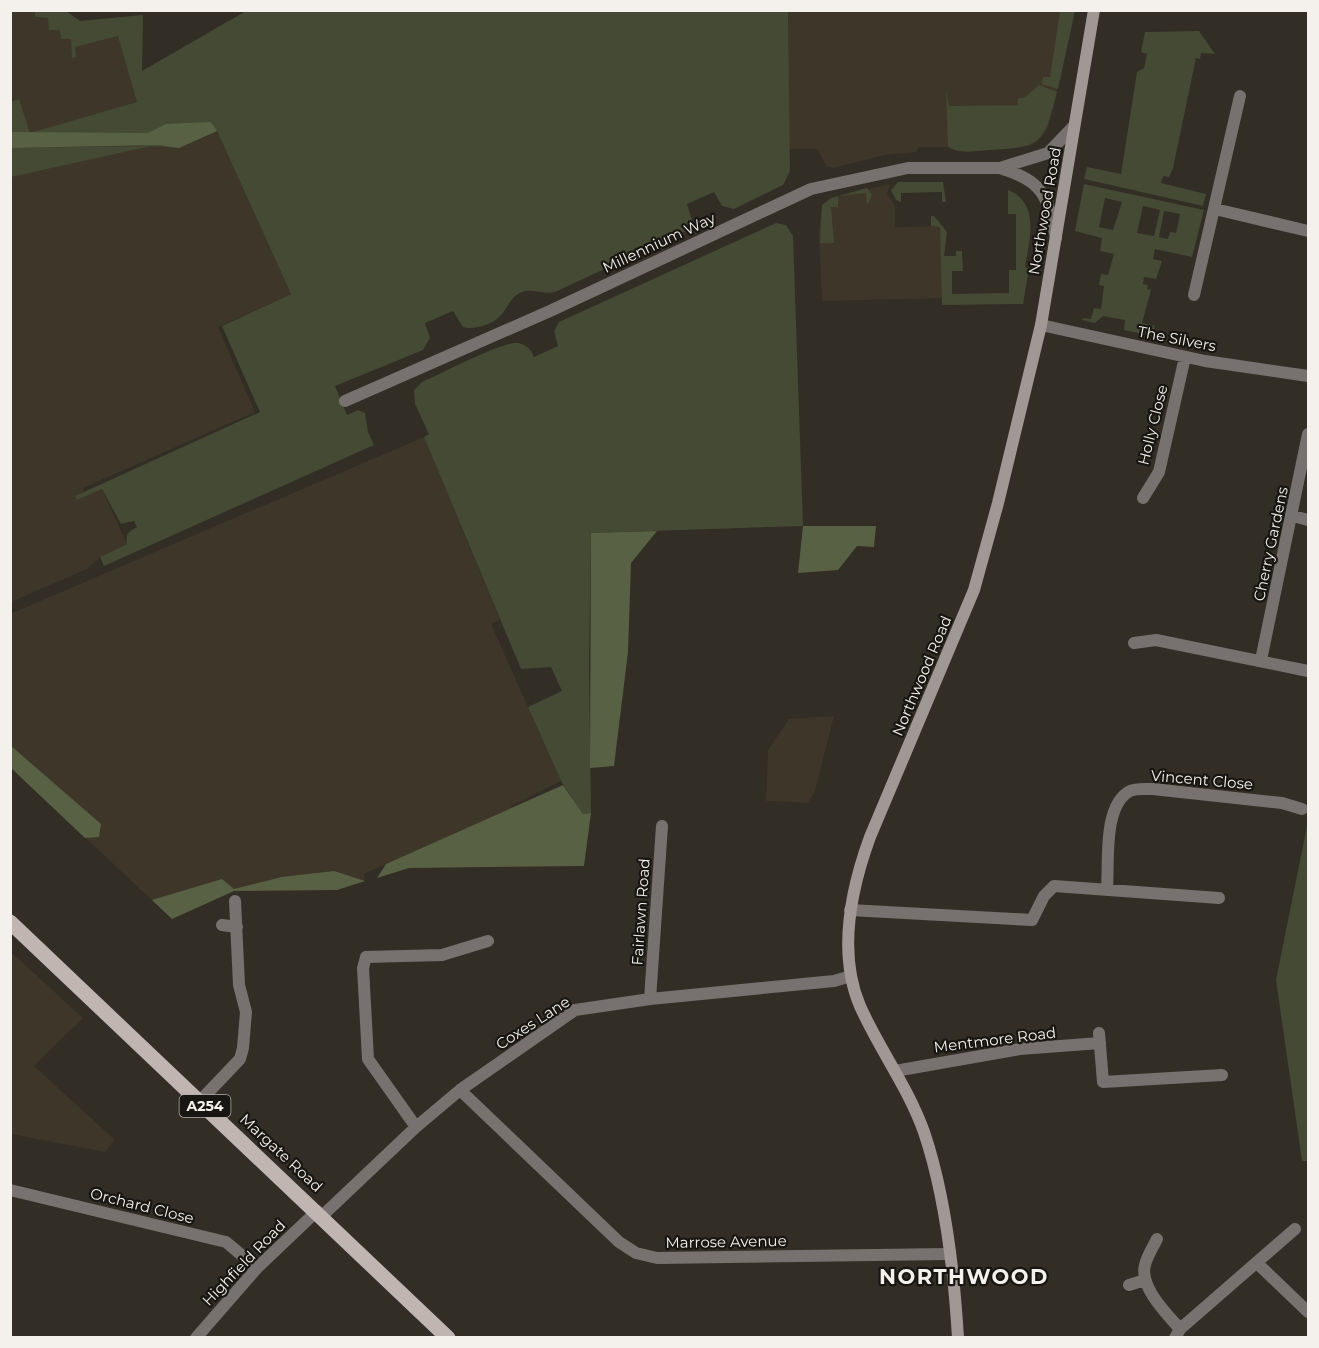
<svg xmlns="http://www.w3.org/2000/svg" width="1319" height="1348" font-family="Montserrat,sans-serif">
<style>
.built{fill:#3e3628}
.green{fill:#444a34;fill-rule:evenodd}
.forest{fill:#596144}
.lines{fill:none;stroke-linecap:round;stroke-linejoin:round}
.street{stroke:#777270;stroke-width:12}
.secondary{stroke:#a09895;stroke-width:12}
.primary{stroke:#c0b5b1;stroke-width:15}
.labels{text-anchor:middle;stroke-width:4.5;stroke-linejoin:round;paint-order:stroke}
.shield{fill:#181612;stroke:#b2afaa;stroke-width:1.5}
.shield-label{font-size:14px;font-weight:bold;fill:#f4f0eb}
.street-label{font-size:15px;fill:#f4f0eb;stroke:#181612}
.district-label{font-size:21px;font-weight:bold;letter-spacing:1.5px;fill:#f4f0eb;stroke:#181612}
</style>
<rect width="100%" height="100%" fill="#322d25"/>
<path class="built" d="M 11,11 L 66,11 L 80,21 L 143,15 L 142,71 L 160,145 L 179,148 L 217,131 L 291,294 L 218,327 L 255,412 L 83,488 L 84,492 L 75,496 L 102,489 L 127,544 L 100,557 L 87,569 L 11,602 Z
M 788,11 L 1075,11 L 1048,128 L 1039,140 L 1030,146 L 967,152 L 956,151 L 948,147 L 919,147 L 916,152 L 884,155 L 834,168 L 826,166 L 817,149 L 789,149 Z
M 890,184 L 887,194 L 895,206 L 895,227 L 944,226 L 945,298 L 822,301 L 819,232 L 822,205 L 831,198 Z
M 424,437 L 500,620 L 491,624 L 561,781 L 511,806 L 512,808 L 364,874 L 365,881 L 337,890 L 234,891 L 172,919 L 11,768 L 10,614 Z
M 834,716 L 815,791 L 808,803 L 766,801 L 768,750 L 789,719 Z
M 11,952 L 83,1018 L 34,1066 L 115,1140 L 105,1152 L 11,1134 Z"/>
<path class="green" d="M 35,11 L 66,11 L 80,21 L 143,15 L 142,71 L 246,11 L 788,11 L 790,171 L 783,185 L 734,209 L 722,206 L 714,192 L 687,204 L 692,220 L 686,231 L 555,292 C 543,295 533,288 522,292 C 509,298 508,309 499,317 C 492,325 473,330 463,327 L 453,311 L 425,323 L 430,338 L 423,350 L 335,386 L 347,415 L 358,410 L 365,413 L 368,432 L 374,445 L 104,566 L 100,557 L 127,544 C 125,533 129,532 137,527 L 134,521 L 121,524 L 102,489 L 77,500 L 75,496 L 260,412 L 222,326 L 291,294 L 217,131 L 179,148 L 151,146 L 11,177 L 10,148 L 151,146 L 11,132 L 11,102 L 19,99 L 30,133 L 137,102 L 118,36 L 75,47 L 76,57 L 72,58 L 71,39 L 61,39 L 60,30 L 49,30 L 48,18 L 35,17 Z
M 1060,11 L 1075,11 L 1058,89 L 1042,84 L 1043,77 L 1050,77 Z
M 1199,31 L 1215,54 L 1201,53 L 1200,59 L 1196,58 L 1173,168 L 1169,177 L 1163,176 L 1161,183 L 1206,194 L 1203,206 L 1084,179 L 1087,167 L 1121,174 L 1137,72 L 1144,68 L 1147,54 L 1141,52 L 1145,32 Z
M 1039,85 L 1057,92 C 1044,142 1043,148 989,150 C 975,151 961,154 948,147 L 946,90 L 949,106 L 1018,105 L 1018,98 L 1024,98 Z
M 898,182 L 943,182 L 946,202 L 942,202 L 942,192 L 901,193 L 901,202 L 896,200 L 891,190 Z
M 1084,184 L 1204,210 L 1192,257 L 1155,249 L 1153,259 L 1162,261 L 1156,279 L 1144,277 L 1143,284 L 1148,285 L 1147,289 L 1151,290 L 1142,323 L 1155,326 L 1153,336 L 1124,330 L 1125,320 L 1103,316 L 1095,323 L 1082,320 L 1083,318 L 1091,319 L 1094,308 L 1101,309 L 1104,286 L 1099,285 L 1101,274 L 1108,275 L 1114,254 L 1100,251 L 1102,238 L 1075,231 ZM 1105,198 L 1122,202 L 1113,230 L 1099,227 ZM 1143,206 L 1160,210 L 1154,236 L 1137,233 ZM 1164,211 L 1180,214 L 1176,233 L 1170,232 L 1168,239 L 1159,237 Z
M 867,188 L 872,195 L 867,205 L 866,193 L 838,196 L 838,207 L 831,207 L 834,243 L 820,243 L 822,205 L 831,198 Z
M 1008,190 C 1041,203 1029,241 1025,267 L 1029,269 L 1023,304 L 942,305 L 940,227 L 931,226 L 931,216 L 934,216 L 947,232 L 944,256 L 956,256 L 956,251 L 962,251 L 963,271 L 952,271 L 952,294 L 1009,293 L 1009,270 L 1016,270 L 1016,214 L 1008,214 Z
M 776,223 L 786,225 L 793,236 L 803,526 L 591,533 L 589,665 L 591,813 L 583,814 L 561,781 L 528,707 L 562,691 L 551,667 L 521,669 L 424,437 L 429,434 L 415,404 L 414,390 L 422,382 C 441,374 501,342 517,343 C 526,344 531,349 534,357 L 558,346 L 554,331 L 559,322 Z
M 1308,821 L 1308,1161 L 1302,1161 L 1276,980 Z"/>
<path class="forest" d="M 211,122 L 217,131 L 179,148 L 160,145 L 11,148 L 11,132 L 148,133 L 166,124 Z
M 803,526 L 876,526 L 874,547 L 857,546 L 838,570 L 798,573 Z
M 657,531 L 631,563 L 628,652 L 614,766 L 590,768 L 591,533 Z
M 10,745 L 101,824 L 99,837 L 85,838 L 11,768 Z
M 563,785 L 583,814 L 591,813 L 584,866 L 409,868 L 377,878 L 386,864 Z
M 334,871 L 365,881 L 337,890 L 234,891 L 172,919 L 152,900 L 222,879 L 234,889 L 282,877 Z"/>
<g class="lines">
<path class="street" d="M 1000,168 C 1044,182 1047,195 1056,238
M 1215,209 L 1308,231
M 1194,295 L 1240,96
M 1041,325 L 1205,361 L 1308,376
M 345,401 L 550,311 L 811,189 L 908,168 L 1000,168 L 1048,153 L 1074,126
M 1143,498 L 1159,472 L 1185,357
M 1293,516 L 1308,520
M 1134,643 L 1156,640 L 1308,671
M 1261,660 L 1308,434
M 1107,888 C 1109,861 1103,805 1130,791 C 1136,788 1146,789 1153,789 L 1282,803 L 1302,809
M 850,910 L 1032,920 L 1044,896 L 1054,886 L 1219,898
M 222,925 L 237,927
M 650,999 L 662,826
M 1099,1033 L 1103,1082 L 1222,1075
M 895,1071 L 1020,1049 L 1100,1043
M 460,1090 L 619,1242 L 636,1253 L 657,1258 L 949,1254
M 200,1101 L 240,1059 L 243,1048 L 246,1012 L 239,985 L 235,901
M 416,1127 L 368,1059 L 363,968 L 366,957 L 442,955 L 488,941
M 10,1190 L 226,1242 L 257,1268
M 322,1216 L 416,1127 L 460,1090 L 575,1010 L 650,999 L 834,981 L 851,976
M 1157,1239 C 1153,1247 1147,1256 1145,1265 C 1139,1287 1167,1314 1180,1329
M 1258,1264 L 1308,1312
M 1129,1285 L 1145,1280
M 196,1338 L 257,1268 L 317,1211
M 1175,1338 L 1180,1329 L 1295,1229"/>
<path class="secondary" d="M 958,1338 C 954,1271 945,1194 924,1132 C 908,1087 879,1049 860,1006 C 837,952 851,889 870,837 L 974,590 L 998,503 L 1041,325 L 1094,10"/>
<path class="primary" d="M 10,922 L 448,1338"/>
</g>
<g class="labels">
<rect class="shield" x="179.5" y="1095" width="51" height="22" rx="4.5"/>
<g class="shield-label">
<text x="205" y="1111">A254</text>
</g>
<g class="street-label">
<text transform="translate(1045 211) rotate(-80)" y="5">Northwood Road</text>
<text transform="translate(659 243) rotate(-25)" y="5">Millennium Way</text>
<text transform="translate(1177 339) rotate(11)" y="5">The Silvers</text>
<text transform="translate(1153 425) rotate(-76)" y="5">Holly Close</text>
<text transform="translate(1271 544) rotate(-78)" y="5">Cherry Gardens</text>
<text transform="translate(922 676) rotate(-67)" y="5">Northwood Road</text>
<text transform="translate(1202 780) rotate(5)" y="5">Vincent Close</text>
<text transform="translate(641 912) rotate(-86)" y="5">Fairlawn Road</text>
<text transform="translate(533 1023) rotate(-33)" y="5">Coxes Lane</text>
<text transform="translate(995 1040) rotate(-7)" y="5">Mentmore Road</text>
<text transform="translate(281 1153) rotate(43)" y="5">Margate Road</text>
<text transform="translate(142 1206) rotate(14)" y="5">Orchard Close</text>
<text transform="translate(726 1242) rotate(-1)" y="5">Marrose Avenue</text>
<text transform="translate(244 1263) rotate(-46)" y="5">Highfield Road</text>
</g>
<g class="district-label">
<text x="964" y="1284">NORTHWOOD</text>
</g>
</g>
<rect width="1319" height="1348" fill="none" stroke="#f4f0eb" stroke-width="24"/>
</svg>
